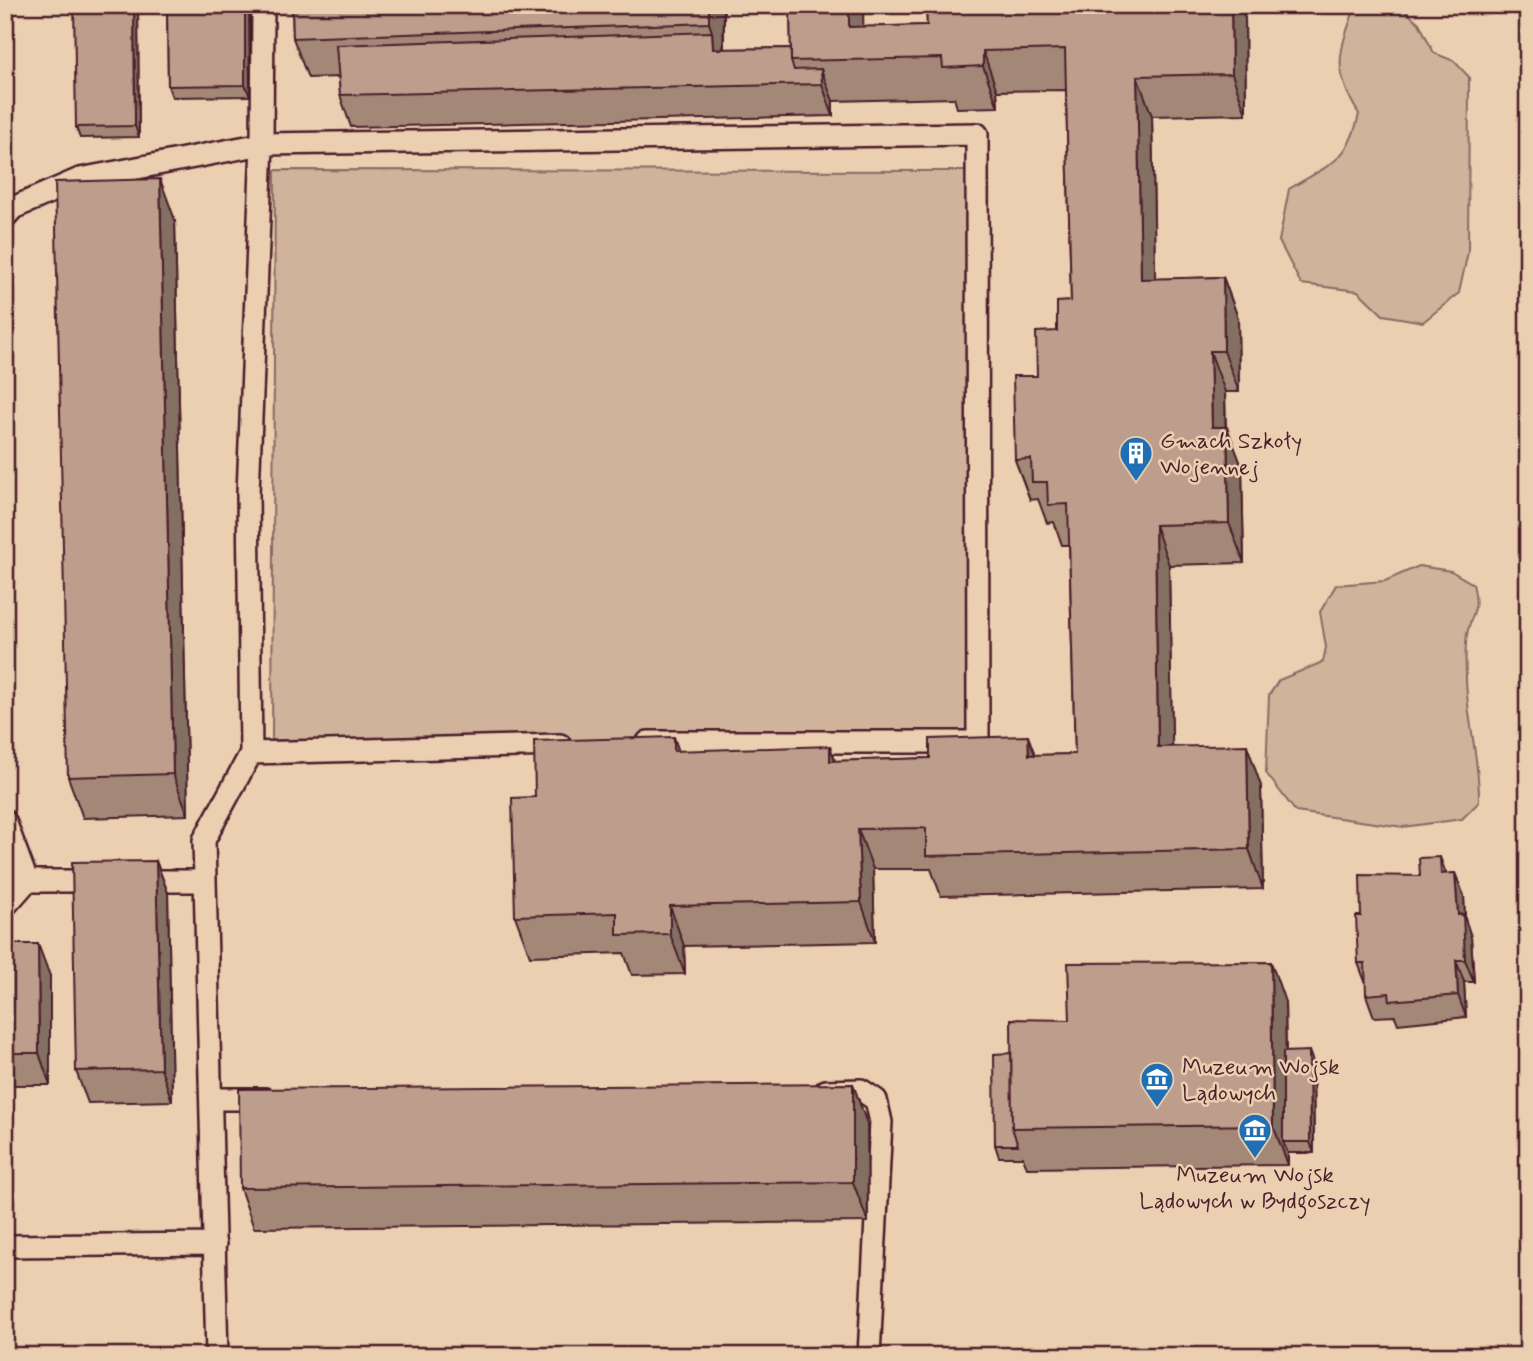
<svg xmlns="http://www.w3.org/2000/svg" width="1533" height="1361" font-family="Mynerve,sans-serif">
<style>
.green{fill:#cfb39b;stroke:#8c6963;stroke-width:2}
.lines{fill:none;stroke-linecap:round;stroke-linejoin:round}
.lane-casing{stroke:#4a1f2b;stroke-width:26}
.lane{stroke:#eacfb1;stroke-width:21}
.wall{fill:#a38878;stroke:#4a1f2b;stroke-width:2}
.shaded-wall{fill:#846f62;stroke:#4a1f2b;stroke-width:2}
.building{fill:#bd9e8c;stroke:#4a1f2b;stroke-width:2}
.labels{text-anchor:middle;stroke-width:5;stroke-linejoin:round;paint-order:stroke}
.poi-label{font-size:23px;fill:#4a1f2b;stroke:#eacfb1;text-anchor:start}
</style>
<rect width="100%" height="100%" fill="#eacfb1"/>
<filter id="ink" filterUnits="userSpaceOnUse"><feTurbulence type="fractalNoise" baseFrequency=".0143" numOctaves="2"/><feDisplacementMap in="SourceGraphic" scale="14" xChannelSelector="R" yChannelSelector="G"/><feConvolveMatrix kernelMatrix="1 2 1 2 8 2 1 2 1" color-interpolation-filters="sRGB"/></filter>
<g filter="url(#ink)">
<path class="green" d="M 1356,5 L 1398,5 L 1419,23 L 1434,53 L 1454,61 L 1469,77 L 1468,252 L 1459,293 L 1423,322 L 1383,315 L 1358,291 L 1301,284 L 1279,241 L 1289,189 C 1329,164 1348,163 1359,114 C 1331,69 1339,52 1356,5 Z
M 275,170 L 976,171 L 975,741 L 272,740 Z
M 1419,566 L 1451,571 L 1473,584 C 1479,610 1474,607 1468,630 C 1464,645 1466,664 1466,679 C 1467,721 1480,760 1479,802 L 1462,819 L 1403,827 L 1296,812 L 1266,773 L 1269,695 L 1279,680 L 1323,662 L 1326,647 L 1320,612 L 1336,585 L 1385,581 Z"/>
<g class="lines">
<defs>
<path id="lane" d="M 5,217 L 13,208 L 80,179 L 262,144 L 263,5
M 251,753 L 560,745
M 5,821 L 27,881 L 98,881
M 138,881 L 205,881
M 5,906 L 27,881
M 826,1091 L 861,1090 L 876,1100 L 881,1122 L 869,1356
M 211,1099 L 265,1099
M 5,1246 L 215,1244
M 217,1356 L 204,840 L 251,753 L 248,493 L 262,144 L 977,134 L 978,742 L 648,742"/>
</defs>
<use href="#lane" class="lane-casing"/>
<use href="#lane" class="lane"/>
</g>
<path class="wall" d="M 138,5 L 139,137 L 80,138 L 76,127 Z
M 167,5 L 249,5 L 250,96 L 172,97 L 168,86 Z
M 292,5 L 724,5 L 724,49 L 791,48 L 790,5 L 863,5 L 863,27 L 927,25 L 926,5 L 1240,5 L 1245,18 L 1246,114 L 1152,116 L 1155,279 L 1223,277 L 1238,318 L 1239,392 L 1225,392 L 1226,427 L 1242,467 L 1244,563 L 1169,565 L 1172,747 L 1261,786 L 1263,889 L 941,896 L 931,869 L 873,869 L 875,942 L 684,946 L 685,974 L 632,975 L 624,953 L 530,956 L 515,916 L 535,797 L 679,751 L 835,761 L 1075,754 L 1069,545 L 1062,545 L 1054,522 L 1047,523 L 1038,499 L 1030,500 L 1015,460 L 1037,376 L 1071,301 L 1066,90 L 997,91 L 998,107 L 957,108 L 954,98 L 833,101 L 833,116 L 351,127 L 340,95 L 339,77 L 308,78 L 293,38 Z
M 175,220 L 188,815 L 83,818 L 68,777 Z
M 156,861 L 168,893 L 172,1101 L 88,1103 L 76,1071 Z
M 1455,873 L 1464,896 L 1465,919 L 1471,937 L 1474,982 L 1464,982 L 1466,1017 L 1398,1024 L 1395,1016 L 1374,1017 L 1366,995 L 1366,984 L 1358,963 L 1361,916 L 1420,876 Z
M 5,944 L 50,976 L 50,1085 L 5,1085 Z
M 1285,1002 L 1286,1052 L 1313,1062 L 1314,1153 L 1288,1153 L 1288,1165 L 1027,1168 L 1023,1157 L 999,1157 L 995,1145 L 1011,1053 L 1070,1020 Z
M 853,1084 L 867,1124 L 868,1222 L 254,1228 L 240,1188 Z"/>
<path class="shaded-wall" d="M 134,5 L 138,5 L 139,137 L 135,126 Z
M 245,5 L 249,5 L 250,96 L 245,85 Z
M 709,5 L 724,5 L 723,64 L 713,49 L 712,32 L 709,23 Z
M 849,5 L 863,5 L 864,60 L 849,27 Z
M 1231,5 L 1240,5 L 1245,18 L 1246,114 L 1232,74 Z
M 983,51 L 997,91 L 998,107 L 983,66 Z
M 821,69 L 833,101 L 833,116 L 822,84 Z
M 1137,76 L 1152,116 L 1156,319 L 1141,279 Z
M 160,179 L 175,220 L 188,815 L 173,774 Z
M 1223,277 L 1238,318 L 1239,392 L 1224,351 Z
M 1210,351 L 1225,392 L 1226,468 L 1212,427 Z
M 1227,427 L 1242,467 L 1244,563 L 1229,523 Z
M 1155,525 L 1169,565 L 1173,788 L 1158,747 Z
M 1028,736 L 1043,776 L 1029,755 Z
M 674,737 L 688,778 L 674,751 Z
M 1247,745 L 1261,786 L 1263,889 L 1249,849 Z
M 830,746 L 844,787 L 830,761 Z
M 858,829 L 873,869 L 875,942 L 861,902 Z
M 1440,857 L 1448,879 L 1441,874 Z
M 156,861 L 168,893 L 172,1101 L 161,1069 Z
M 1455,873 L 1464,896 L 1465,919 L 1471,937 L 1474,982 L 1465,960 L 1458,915 Z
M 670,906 L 684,946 L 685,974 L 670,934 Z
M 38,944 L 50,976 L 50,1085 L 39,1053 Z
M 1456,960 L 1464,982 L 1466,1017 L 1458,995 Z
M 1271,962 L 1285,1002 L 1287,1142 L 1283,1142 L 1288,1153 L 1288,1165 L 1273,1125 Z
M 1309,1051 L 1313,1062 L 1314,1153 L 1310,1142 Z
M 853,1084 L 867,1124 L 868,1222 L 853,1182 Z"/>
<path class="building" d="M 74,5 L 134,5 L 135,126 L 76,127 Z
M 167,5 L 245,5 L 245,85 L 168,86 Z
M 292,5 L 709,5 L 709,23 L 293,38 Z
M 790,5 L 849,5 L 849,27 L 927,25 L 926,5 L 1231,5 L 1232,74 L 1137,76 L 1141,279 L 1223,277 L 1224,351 L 1210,351 L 1212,427 L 1227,427 L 1229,523 L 1155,525 L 1158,747 L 1247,745 L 1249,849 L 926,856 L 926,828 L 858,829 L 861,902 L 670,906 L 670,934 L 617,935 L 617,913 L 515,916 L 512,798 L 535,797 L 534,741 L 674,737 L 674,751 L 830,746 L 830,761 L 930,758 L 930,739 L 1028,736 L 1029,755 L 1075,754 L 1068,504 L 1048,505 L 1047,482 L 1032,482 L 1031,459 L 1015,460 L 1013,376 L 1037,376 L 1036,332 L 1057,331 L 1057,302 L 1071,301 L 1065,49 L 983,51 L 983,66 L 943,68 L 942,58 L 791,61 Z
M 712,32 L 713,49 L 791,48 L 791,61 L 794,70 L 821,69 L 822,84 L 340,95 L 336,45 Z
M 160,179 L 173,774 L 68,777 L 55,182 Z
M 1440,857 L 1441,874 L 1455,873 L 1458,915 L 1463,914 L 1465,960 L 1456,960 L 1458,995 L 1390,1001 L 1389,993 L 1366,995 L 1365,963 L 1358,963 L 1356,916 L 1361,916 L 1360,875 L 1420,876 L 1419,858 Z
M 156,861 L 161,1069 L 76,1071 L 72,862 Z
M 5,944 L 38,944 L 39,1053 L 5,1053 Z
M 1271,962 L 1273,1125 L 1012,1128 L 1011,1019 L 1070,1020 L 1068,963 Z
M 1309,1051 L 1310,1142 L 1283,1142 L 1283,1052 Z
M 1011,1053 L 1012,1128 L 1018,1145 L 995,1145 L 994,1054 Z
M 853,1084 L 853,1182 L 240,1188 L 239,1089 Z"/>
</g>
<defs>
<symbol id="building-pin" viewBox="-11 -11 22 30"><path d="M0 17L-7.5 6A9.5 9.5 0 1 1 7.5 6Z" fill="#1f6fb2" stroke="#eacfb1"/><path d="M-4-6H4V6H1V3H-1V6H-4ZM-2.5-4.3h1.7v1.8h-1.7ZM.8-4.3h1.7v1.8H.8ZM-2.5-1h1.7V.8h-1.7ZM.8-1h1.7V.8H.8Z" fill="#fff"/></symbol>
<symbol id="museum-pin" viewBox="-11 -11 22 30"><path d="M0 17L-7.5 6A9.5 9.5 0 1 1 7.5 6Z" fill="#1f6fb2" stroke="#eacfb1"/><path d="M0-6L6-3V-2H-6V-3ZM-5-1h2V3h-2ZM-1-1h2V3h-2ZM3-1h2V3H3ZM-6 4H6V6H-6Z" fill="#fff"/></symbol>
</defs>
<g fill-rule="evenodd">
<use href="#building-pin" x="1117" y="434" width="38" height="52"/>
<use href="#museum-pin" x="1138" y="1060" width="38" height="52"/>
<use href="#museum-pin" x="1236" y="1111" width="38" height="52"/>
</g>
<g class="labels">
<g class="poi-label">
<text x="1160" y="448">Gmach Szkoły<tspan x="1160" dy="26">Wojennej</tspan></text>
<text x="1182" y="1074">Muzeum Wojsk<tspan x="1182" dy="26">Lądowych</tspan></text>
<text x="1255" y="1182" text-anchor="middle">Muzeum Wojsk<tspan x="1255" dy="26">Lądowych w Bydgoszczy</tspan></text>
</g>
</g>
<rect width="1533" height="1361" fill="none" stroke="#eacfb1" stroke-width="28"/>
<rect x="14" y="14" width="1505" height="1333" fill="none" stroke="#4a1f2b" stroke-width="2.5" filter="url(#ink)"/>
</svg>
